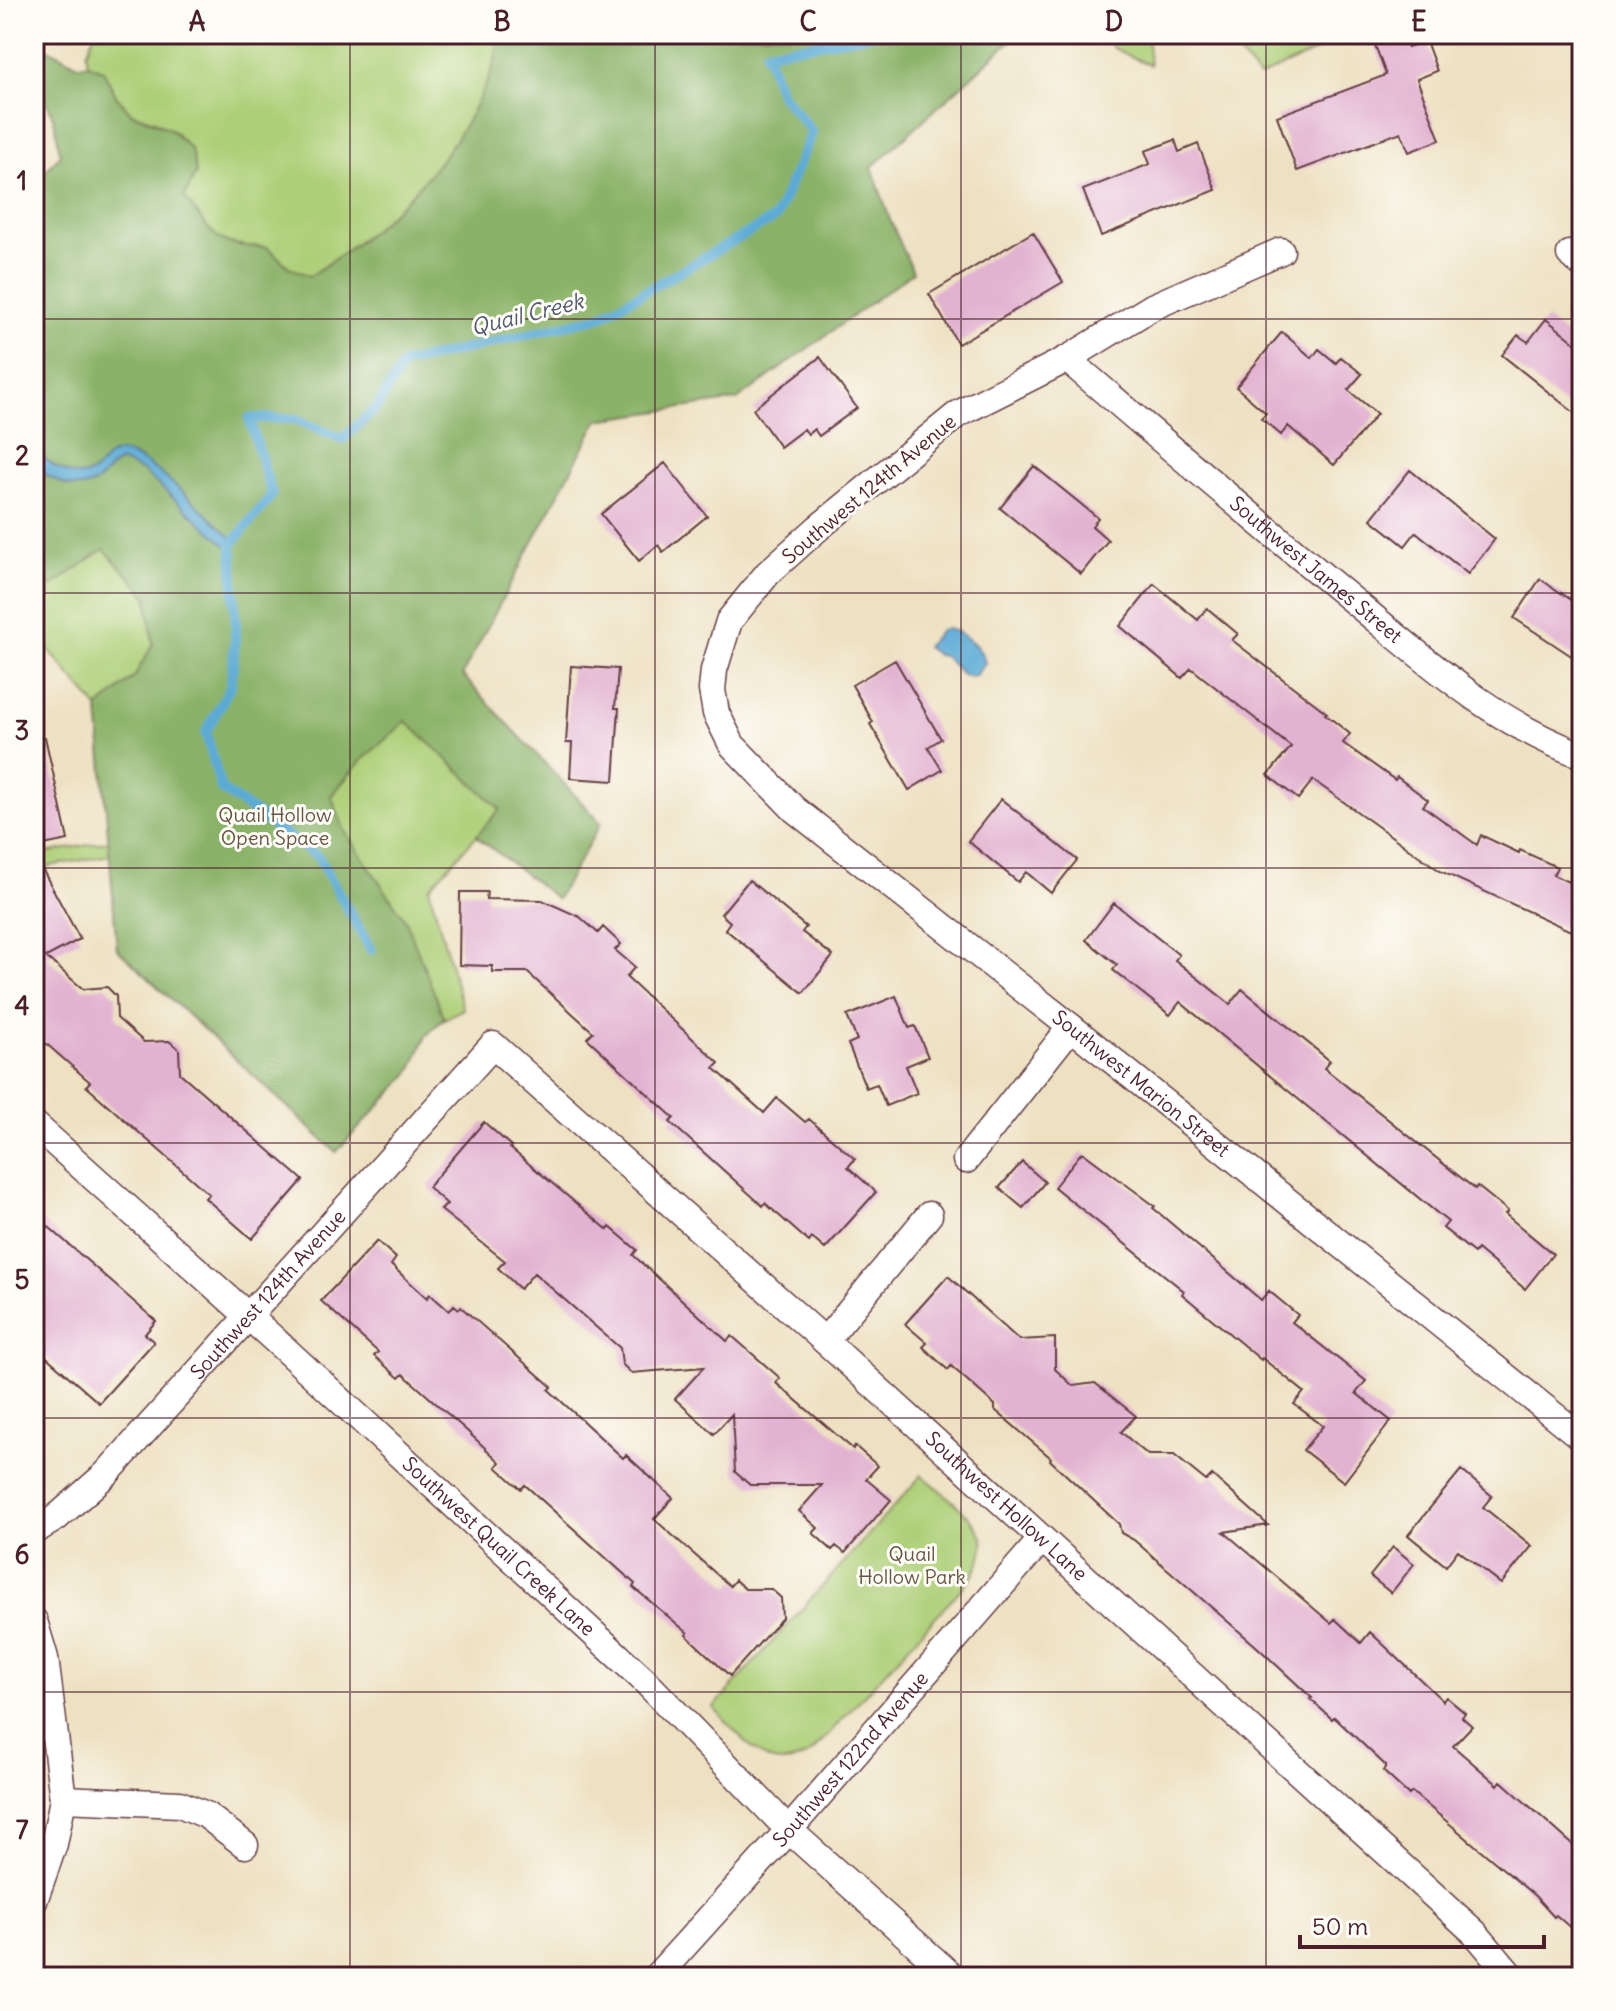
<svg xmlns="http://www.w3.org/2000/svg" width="1616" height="2011" font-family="Delius,sans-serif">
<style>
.green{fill:#adcf77;stroke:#7c7751;stroke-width:2}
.forest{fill:#8ab268;stroke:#6a684a;stroke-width:2}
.water{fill:#5cabd6;stroke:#536580;stroke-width:2}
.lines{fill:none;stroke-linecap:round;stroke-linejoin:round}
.stream{stroke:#5cabd6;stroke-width:10}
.building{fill:#e2b2d1}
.street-casing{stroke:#633c42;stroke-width:29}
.street{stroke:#fff;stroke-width:26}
.grid{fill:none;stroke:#4a1f2b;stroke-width:2;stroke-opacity:0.55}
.labels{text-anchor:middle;stroke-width:6;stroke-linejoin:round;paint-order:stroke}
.street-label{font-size:20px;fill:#4a1f2b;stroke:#fdfcf7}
.park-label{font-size:20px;fill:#685442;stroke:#fdfcf7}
.water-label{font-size:22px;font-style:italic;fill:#51576f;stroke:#fdfcf7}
.neatline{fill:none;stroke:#4a1f2b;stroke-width:3}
.grid-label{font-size:26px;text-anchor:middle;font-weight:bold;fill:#4a1f2b}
</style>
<rect width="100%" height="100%" fill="#fdfcf7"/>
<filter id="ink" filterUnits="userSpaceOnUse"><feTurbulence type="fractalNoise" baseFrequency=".0125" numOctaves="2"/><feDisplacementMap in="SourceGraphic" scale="16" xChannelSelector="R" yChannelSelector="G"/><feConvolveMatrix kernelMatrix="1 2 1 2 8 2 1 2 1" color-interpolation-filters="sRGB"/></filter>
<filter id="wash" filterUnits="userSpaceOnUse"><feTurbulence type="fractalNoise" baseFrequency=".006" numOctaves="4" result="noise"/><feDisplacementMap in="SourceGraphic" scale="32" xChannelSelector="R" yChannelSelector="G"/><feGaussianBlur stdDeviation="1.8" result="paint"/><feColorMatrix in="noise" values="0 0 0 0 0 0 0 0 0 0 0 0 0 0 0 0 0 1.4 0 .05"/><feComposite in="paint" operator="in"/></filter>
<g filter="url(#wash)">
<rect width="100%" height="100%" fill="#eee1c2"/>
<path class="green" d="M 94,34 L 497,34 L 498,36 C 497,47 497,61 493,72 C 459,160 387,226 310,276 L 290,268 L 267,247 C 214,247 215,236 184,197 L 196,173 L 176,133 L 155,121 L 131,113 L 116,96 L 103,70 L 88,64 L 86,53 Z
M 1105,34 L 1147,34 L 1150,65 L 1113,48 Z
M 1221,34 L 1344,34 L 1349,36 L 1259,77 Z
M 34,411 L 343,662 L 501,809 L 429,888 L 463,1009 C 450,1016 434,1023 425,1036 C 416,1049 415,1065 405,1078 L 336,1152 L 117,949 L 110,855 L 34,869 L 34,855 L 109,841 L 98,708 L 34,633 Z
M 922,1475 C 937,1488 979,1520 983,1540 C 985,1552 978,1566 973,1576 L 813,1751 C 803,1760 783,1765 770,1760 C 752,1752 727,1722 713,1708 Z"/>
<path class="forest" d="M 497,34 L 1018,34 L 872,167 L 890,220 L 913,272 L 737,400 L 598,420 L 462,675 L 601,823 L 557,899 L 476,836 L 500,809 L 406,721 L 361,761 L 331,796 L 345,831 L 406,921 L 444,1018 L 426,1036 L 413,1067 L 405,1078 L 336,1152 L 117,949 L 98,708 L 134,677 L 153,644 L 147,596 L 104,549 L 49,588 L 34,577 L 34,184 L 60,155 C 58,143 57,129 53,117 C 42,86 24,80 43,46 L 78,65 L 88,64 L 103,70 L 116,96 L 131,113 L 170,129 L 191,149 L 196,173 L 184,197 C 215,236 214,247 267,247 L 290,268 L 310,276 C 381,230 441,175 479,99 C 490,78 499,58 497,34 Z"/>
<path class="water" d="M 34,451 C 52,464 79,489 99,467 C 105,460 109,453 119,452 C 147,452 210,518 232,538 L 227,546 L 143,471 L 120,461 C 110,466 105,477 95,483 C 72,495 52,479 34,466 Z
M 946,629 C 962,631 982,647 985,663 L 975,676 L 964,676 L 944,656 L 937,655 L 926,647 L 940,630 Z"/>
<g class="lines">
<path class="stream" d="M 371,950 L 318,857 L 221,789 L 206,732 L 231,685 L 236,629 L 232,544 L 272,495 L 249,418 L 295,419 L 343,439 L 377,407 L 403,364 L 599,317 L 776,217 L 812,132 L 780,93 L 766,52 L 873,34"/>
</g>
<g id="blocks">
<path class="building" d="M 1371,34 L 1403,34 L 1408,47 L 1426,41 L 1437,71 L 1417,79 L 1440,140 L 1409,152 L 1401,132 L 1297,171 L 1277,116 L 1386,75 Z
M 1175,140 L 1179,152 L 1198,144 L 1216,190 L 1101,236 L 1083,190 L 1150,164 L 1145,151 Z
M 1033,232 L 1063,282 L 958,344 L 929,294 Z
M 1546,319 L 1582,348 L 1582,419 L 1502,355 L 1518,335 L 1528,342 Z
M 1282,332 L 1312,358 L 1319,349 L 1336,363 L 1341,357 L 1362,374 L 1348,390 L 1377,414 L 1334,465 L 1288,426 L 1281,435 L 1261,418 L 1266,413 L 1236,387 Z
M 820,357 L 857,408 L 819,436 L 814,429 L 808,434 L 804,429 L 780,447 L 753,409 Z
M 665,463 L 707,516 L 663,552 L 658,545 L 639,561 L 601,514 Z
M 1034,466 L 1098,518 L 1092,526 L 1108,540 L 1081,574 L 1000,508 Z
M 1410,470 L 1495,539 L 1468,574 L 1416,532 L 1405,546 L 1371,519 Z
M 1540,579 L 1582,607 L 1582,663 L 1514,618 Z
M 1154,584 L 1198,620 L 1207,608 L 1238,634 L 1232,640 L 1327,713 L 1325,714 L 1350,734 L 1343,743 L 1395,780 L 1397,777 L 1428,800 L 1423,806 L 1477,845 L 1481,835 L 1519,853 L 1520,850 L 1557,867 L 1553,875 L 1582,888 L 1582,917 L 1575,933 L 1440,871 L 1313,780 L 1298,799 L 1268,775 L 1291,747 L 1191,668 L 1182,678 L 1120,626 Z
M 895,660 L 941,739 L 928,747 L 942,770 L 909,790 L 870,724 L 873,722 L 852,685 Z
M 571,666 L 618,669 L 615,708 L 619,708 L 614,781 L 570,778 L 572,743 L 566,743 Z
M 45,737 L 68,840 L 34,847 L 34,738 Z
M 1001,799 L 1077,860 L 1051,893 L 1026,872 L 1018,882 L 968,841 Z
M 34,854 L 80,939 L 46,957 L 83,989 L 107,987 L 116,996 L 117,1018 L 144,1042 L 169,1041 L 179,1049 L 180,1073 L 303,1180 L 252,1239 L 205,1198 L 209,1194 L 86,1086 L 90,1082 L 34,1033 Z
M 749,880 L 806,927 L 802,932 L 833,956 L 803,993 L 725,929 L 730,922 L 721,914 Z
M 460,892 L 487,892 L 486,899 L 542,900 L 580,917 L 598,933 L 603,927 L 621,944 L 615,950 L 635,967 L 626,977 L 719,1063 L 714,1068 L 764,1113 L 777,1098 L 805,1122 L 809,1119 L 855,1159 L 848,1167 L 876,1192 L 825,1249 L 812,1238 L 809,1242 L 765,1203 L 763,1206 L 670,1122 L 674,1118 L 587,1038 L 593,1032 L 527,972 L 492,972 L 492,966 L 459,965 Z
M 1114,903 L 1179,955 L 1175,960 L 1230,1004 L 1242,989 L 1330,1061 L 1324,1068 L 1475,1189 L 1477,1186 L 1508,1211 L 1505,1214 L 1553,1254 L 1525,1289 L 1477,1249 L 1474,1253 L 1443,1228 L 1448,1222 L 1180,1002 L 1170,1015 L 1113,970 L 1117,965 L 1086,940 Z
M 896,996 L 909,1028 L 915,1026 L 928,1057 L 906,1066 L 917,1093 L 886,1106 L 877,1084 L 866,1088 L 848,1044 L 857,1040 L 847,1016 Z
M 484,1122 L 511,1146 L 510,1148 L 608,1230 L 610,1227 L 637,1250 L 633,1255 L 727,1341 L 732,1336 L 780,1378 L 776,1383 L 853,1449 L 855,1446 L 878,1466 L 866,1479 L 891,1500 L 845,1553 L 836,1546 L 832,1550 L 813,1533 L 818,1528 L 799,1511 L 822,1485 L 750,1485 L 735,1472 L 732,1414 L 714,1434 L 675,1399 L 704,1367 L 631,1373 L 622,1364 L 620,1348 L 534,1273 L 520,1289 L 498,1268 L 505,1261 L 441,1210 L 447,1204 L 428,1187 Z
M 1082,1152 L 1155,1206 L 1153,1208 L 1261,1300 L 1269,1291 L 1298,1315 L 1292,1322 L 1366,1381 L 1356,1393 L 1391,1421 L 1344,1482 L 1303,1450 L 1323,1426 L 1294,1404 L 1304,1392 L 1262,1358 L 1261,1360 L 1182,1294 L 1184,1291 L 1054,1187 Z
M 1022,1162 L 1045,1182 L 1023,1208 L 999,1188 Z
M 34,1214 L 156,1321 L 145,1334 L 154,1342 L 99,1403 L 34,1346 Z
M 377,1241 L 396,1258 L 391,1265 L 427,1298 L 430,1294 L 449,1311 L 454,1305 L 459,1309 L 461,1307 L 552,1387 L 549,1390 L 623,1458 L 626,1455 L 673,1498 L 654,1519 L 730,1586 L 735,1580 L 745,1589 L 771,1589 L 781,1598 L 782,1618 L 730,1676 L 686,1635 L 688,1633 L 633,1587 L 635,1584 L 525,1485 L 521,1489 L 496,1467 L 500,1462 L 467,1431 L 403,1374 L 399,1378 L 374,1356 L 378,1352 L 321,1301 Z
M 948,1276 L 1019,1340 L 1055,1338 L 1055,1369 L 1073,1386 L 1095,1383 L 1136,1416 L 1121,1432 L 1148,1455 L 1174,1455 L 1206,1481 L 1212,1475 L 1268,1525 L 1224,1532 L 1331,1623 L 1335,1619 L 1361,1643 L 1370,1632 L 1443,1701 L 1446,1697 L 1465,1713 L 1462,1717 L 1472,1726 L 1453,1746 L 1498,1785 L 1501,1781 L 1582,1853 L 1582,1938 L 1556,1915 L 1554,1917 L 1535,1896 L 1412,1792 L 1409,1795 L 1383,1771 L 1386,1766 L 1334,1717 L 1332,1719 L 1310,1699 L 1312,1698 L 1256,1646 L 1134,1540 L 1121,1533 L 1119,1524 L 1050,1460 L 1051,1458 L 995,1410 L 995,1405 L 951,1366 L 948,1370 L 923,1347 L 927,1343 L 905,1324 Z
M 1461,1470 L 1492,1496 L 1483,1507 L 1532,1546 L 1501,1584 L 1458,1550 L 1446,1566 L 1408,1535 Z
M 1393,1547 L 1414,1564 L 1391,1593 L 1370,1576 Z"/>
</g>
</g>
<g filter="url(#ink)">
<use href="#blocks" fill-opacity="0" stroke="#633c42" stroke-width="2"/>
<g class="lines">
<defs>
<g id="street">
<path id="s1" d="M 1281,251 L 1152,307 L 1067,359 L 958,414 L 818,528 L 768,573 L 729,621 L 714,670 L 712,690 L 716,713 L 732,745 L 794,809 L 1071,1027 L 1582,1438"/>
<path d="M 1570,254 L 1582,264"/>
<path id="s2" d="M 1067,359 C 1163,441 1258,523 1356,603 C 1427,661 1494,723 1582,755"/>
<path id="s3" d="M 34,1124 L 277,1342 L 643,1679 L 789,1830 L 953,1977"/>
<path d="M 966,1160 L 1071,1027"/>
<path d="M 825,1341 L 929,1215"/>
<path id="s4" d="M 34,1531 L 56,1518 L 106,1474 L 493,1045 L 825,1341 L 1475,1933 L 1512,1977"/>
<path d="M 34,1621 L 45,1658 L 63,1799 L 54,1844 L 34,1901"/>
<path d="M 63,1799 L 180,1804 L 206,1815 L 245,1845"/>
<path id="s5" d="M 656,1977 L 789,1830 L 1041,1540"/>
</g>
</defs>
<use href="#street" class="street-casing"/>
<use href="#street" class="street"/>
</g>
</g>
<path class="grid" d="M 350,34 L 350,1977M 655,34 L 655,1977M 961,34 L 961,1977M 1266,34 L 1266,1977M 34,319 L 1582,319M 34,593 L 1582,593M 34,868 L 1582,868M 34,1143 L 1582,1143M 34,1418 L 1582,1418M 34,1692 L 1582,1692"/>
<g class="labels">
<g class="street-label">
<text transform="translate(869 489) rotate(-40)" y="7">Southwest 124th Avenue</text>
<text dy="7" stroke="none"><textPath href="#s2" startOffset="326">Southwest James Street</textPath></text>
<text dy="7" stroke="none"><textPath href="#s1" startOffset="1334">Southwest Marion Street</textPath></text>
<text dy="7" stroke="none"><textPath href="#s4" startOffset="334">Southwest 124th Avenue</textPath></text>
<text dy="7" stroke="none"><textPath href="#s4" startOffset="1360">Southwest Hollow Lane</textPath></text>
<text dy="7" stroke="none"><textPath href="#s3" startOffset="628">Southwest Quail Creek Lane</textPath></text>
<text dy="7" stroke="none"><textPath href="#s5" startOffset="292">Southwest 122nd Avenue</textPath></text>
</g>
<g class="park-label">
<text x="275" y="822">Quail Hollow<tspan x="275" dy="23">Open Space</tspan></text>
<text x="912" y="1561">Quail<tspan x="912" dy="23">Hollow Park</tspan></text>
</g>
<g class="water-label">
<text transform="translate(527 314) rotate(-14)" y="8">Quail Creek</text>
</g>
</g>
<rect width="1616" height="2011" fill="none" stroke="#fdfcf7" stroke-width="88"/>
<path d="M1300 1935v12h244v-12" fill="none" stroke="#4a1f2b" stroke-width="4"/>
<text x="1312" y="1935" font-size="24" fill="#4a1f2b" stroke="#fdfcf7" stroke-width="6" paint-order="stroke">50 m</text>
<rect x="44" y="44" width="1528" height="1923" class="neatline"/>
<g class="grid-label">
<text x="197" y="31">A</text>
<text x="502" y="31">B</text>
<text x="808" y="31">C</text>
<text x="1114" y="31">D</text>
<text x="1419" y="31">E</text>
<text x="22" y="190">1</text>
<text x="22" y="465">2</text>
<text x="22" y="740">3</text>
<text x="22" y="1015">4</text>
<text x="22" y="1289">5</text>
<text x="22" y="1564">6</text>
<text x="22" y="1839">7</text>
</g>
</svg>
